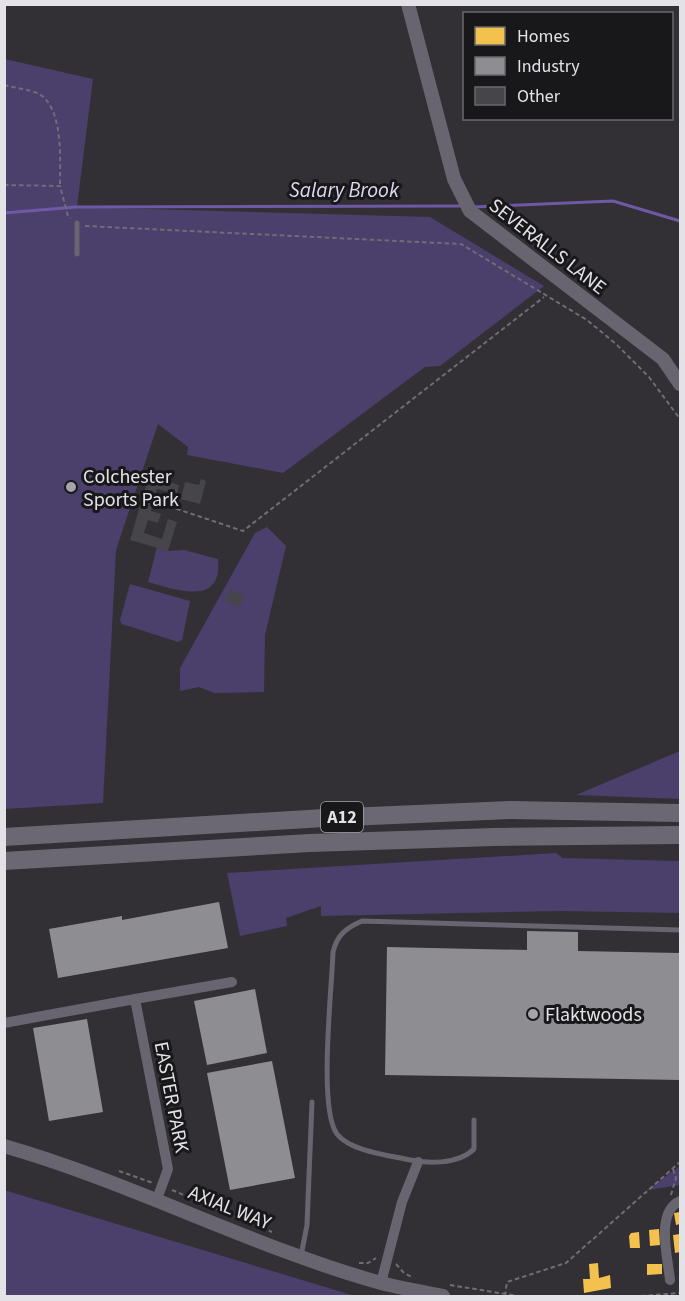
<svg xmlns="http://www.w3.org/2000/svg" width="685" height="1301" font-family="'Source Sans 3',sans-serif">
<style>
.green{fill:#4b3f6b}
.homes{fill:#f2c14e}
.industry{fill:#8d8d92}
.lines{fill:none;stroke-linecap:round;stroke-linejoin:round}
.stream{stroke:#6f58a5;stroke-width:3}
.building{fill:#464549}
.path{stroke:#6f6d76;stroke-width:2;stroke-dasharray:4.5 3;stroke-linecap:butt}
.service{stroke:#686570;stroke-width:5}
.minor{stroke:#686570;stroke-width:10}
.tertiary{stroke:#686570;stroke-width:14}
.trunk{stroke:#6c6873;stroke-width:18}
.poi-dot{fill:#a5a4a9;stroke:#18181b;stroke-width:2}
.labels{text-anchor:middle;stroke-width:6;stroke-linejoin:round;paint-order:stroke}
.shield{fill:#18181b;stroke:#a6a5aa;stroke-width:1.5}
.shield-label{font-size:18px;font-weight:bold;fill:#e3e2e7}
.street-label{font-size:20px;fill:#e3e2e7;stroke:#18181b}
.poi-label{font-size:20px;fill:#e3e2e7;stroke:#18181b;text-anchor:start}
.water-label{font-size:21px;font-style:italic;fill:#ded9f0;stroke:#18181b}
</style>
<rect width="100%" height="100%" fill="#323035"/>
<path class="green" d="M 5,59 L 93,79 L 77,207 L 430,217 L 544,286 L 440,366 L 425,367 L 283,473 L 187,455 L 188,447 L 158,424 L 116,550 L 103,803 L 5,809 Z
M 267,527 L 286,546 L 265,635 L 264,692 L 214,693 L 199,687 L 180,691 L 180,668 L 255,533 Z
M 157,547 L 168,551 L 184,550 L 218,559 C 223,607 176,590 148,582 Z
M 130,584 L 190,601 L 182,640 L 178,642 L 122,624 L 120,620 Z
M 680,751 L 680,799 L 576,795 Z
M 556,853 L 563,858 L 680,861 L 680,913 L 561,911 L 321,916 L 321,906 L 286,918 L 287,926 L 240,936 L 227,873 Z
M 680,1166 L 680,1185 L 647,1190 Z
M 4,1190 L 355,1296 L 5,1296 Z"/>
<path class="homes" d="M 680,1212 L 680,1224 L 676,1225 L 674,1213 Z
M 659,1229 L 660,1245 L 650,1246 L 649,1230 Z
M 639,1232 L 640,1248 L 630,1248 L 629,1236 L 631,1233 Z
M 680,1234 L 680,1252 L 675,1253 L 673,1235 Z
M 598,1263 L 599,1278 L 610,1275 L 611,1288 L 584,1293 L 583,1279 L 590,1279 L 589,1264 Z
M 647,1264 L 662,1264 L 662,1274 L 647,1275 Z"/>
<path class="industry" d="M 219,902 L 228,948 L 58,978 L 49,929 L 122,916 L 122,920 Z
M 527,931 L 578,932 L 578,951 L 680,953 L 680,1080 L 385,1075 L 387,947 L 527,950 Z
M 255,989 L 267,1053 L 207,1065 L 194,1001 Z
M 87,1019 L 103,1112 L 49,1121 L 33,1028 Z
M 272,1061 L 295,1178 L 230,1190 L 207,1073 Z"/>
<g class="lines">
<path class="stream" d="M 472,207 L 613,201 L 680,221
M 4,213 L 76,207 L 463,206"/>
</g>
<path class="building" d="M 149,476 L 179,485 L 177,494 L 157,489 L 151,511 L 161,514 L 158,523 L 148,520 L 144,533 L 162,539 L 168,519 L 177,522 L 168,551 L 130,540 Z
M 201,479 L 206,481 L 200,504 L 181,499 L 185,482 L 199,485 Z
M 231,589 L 245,596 L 239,607 L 225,600 Z"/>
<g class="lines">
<path class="path" d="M 4,85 C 15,88 27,89 37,93 C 64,105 60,161 60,186
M 4,185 L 60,186 L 68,216 L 71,218
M 85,226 L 461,244 L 587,320 L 616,344 L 649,377 L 680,419
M 162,504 L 243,531 L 544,297
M 4,667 L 6,666
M 119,1171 L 153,1183
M 172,1190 L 272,1232
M 671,1195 L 676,1178 L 673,1169
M 359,1263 L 368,1263 L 376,1258
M 396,1264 L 404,1273 L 412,1277
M 450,1285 L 518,1296
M 505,1296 L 507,1282 L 566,1263 L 680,1162
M 641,1296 L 680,1293"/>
<path class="service" d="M 77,254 L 77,223
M 474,1120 L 474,1149 C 458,1165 426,1164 405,1159 C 385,1155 349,1150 337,1134 C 318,1109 332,988 333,952 C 337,935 346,928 362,921 L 680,930
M 301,1256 L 307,1225 L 312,1102"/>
<path class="minor" d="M 135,999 L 232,982
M 4,1023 L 135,999 L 168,1169 L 157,1199
M 670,1280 C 668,1258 655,1212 680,1201
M 381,1283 L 402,1202 L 418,1162"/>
<path class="tertiary" d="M 408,4 L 454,179 L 470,211 L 663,359 L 680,384
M 4,1146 C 133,1183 252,1247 381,1283 C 401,1288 422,1292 443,1296"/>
<path class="trunk" d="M 4,837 L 324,818 L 510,810 L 680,813
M 4,861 L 310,843 L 494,837 L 680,835"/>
</g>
<g class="poi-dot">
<circle cx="71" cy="487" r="6"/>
<circle cx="533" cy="1014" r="6"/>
</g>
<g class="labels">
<rect class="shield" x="321" y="802" width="42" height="30" rx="4.5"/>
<g class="shield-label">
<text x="342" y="823">A12</text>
</g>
<g class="street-label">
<text transform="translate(548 246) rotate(38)" y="7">SEVERALLS LANE</text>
<text transform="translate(172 1097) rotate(79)" y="7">EASTER PARK</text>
<text transform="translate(230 1207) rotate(22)" y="7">AXIAL WAY</text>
</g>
<g class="poi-label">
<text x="83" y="483">Colchester<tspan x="83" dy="23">Sports Park</tspan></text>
<text x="545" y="1021">Flaktwoods</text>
</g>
<g class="water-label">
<text x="344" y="197">Salary Brook</text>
</g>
</g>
<rect width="685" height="1301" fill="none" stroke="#e3e2e7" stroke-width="12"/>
<rect x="463" y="12" width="210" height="108" fill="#18181b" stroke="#69696d" stroke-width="1.5"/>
<rect x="475" y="27" width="30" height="18" fill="#f2c14e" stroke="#69696d" stroke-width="1.5"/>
<text x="517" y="42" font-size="18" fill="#e3e2e7">Homes</text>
<rect x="475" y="57" width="30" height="18" fill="#8d8d92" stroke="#69696d" stroke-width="1.5"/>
<text x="517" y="72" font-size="18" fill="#e3e2e7">Industry</text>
<rect x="475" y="87" width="30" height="18" fill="#464549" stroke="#69696d" stroke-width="1.5"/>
<text x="517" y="102" font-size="18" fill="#e3e2e7">Other</text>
</svg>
